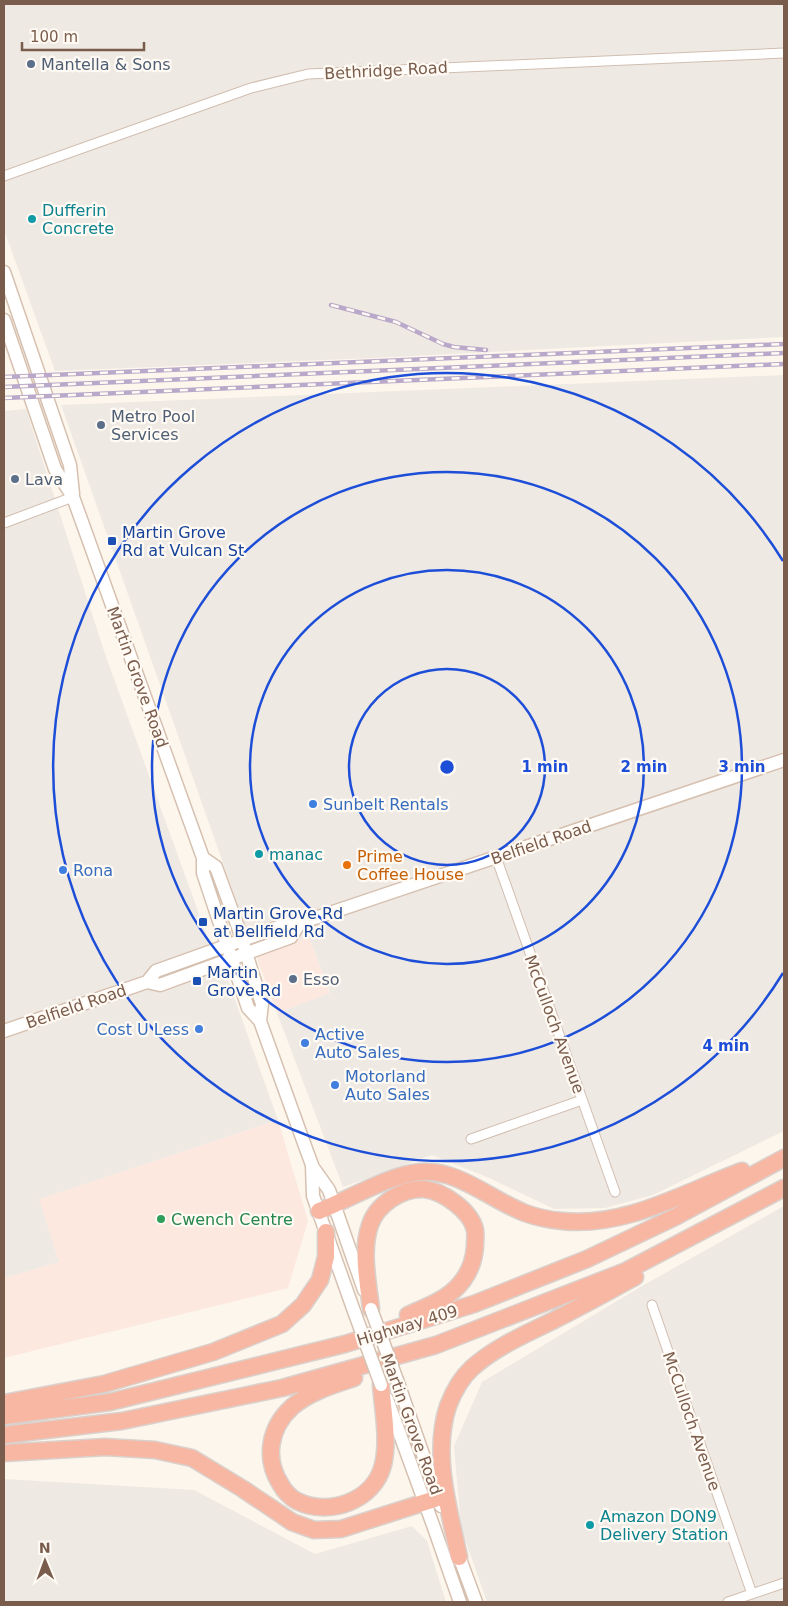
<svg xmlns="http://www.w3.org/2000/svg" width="788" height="1606" font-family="'DejaVu Sans',sans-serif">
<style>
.commercial{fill:#fde8e0}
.industrial{fill:#efe9e4}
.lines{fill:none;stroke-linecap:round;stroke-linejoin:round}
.street-casing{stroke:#d1beb0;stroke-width:11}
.secondary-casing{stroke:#d6c0b0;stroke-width:15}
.highway-casing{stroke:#dad1cd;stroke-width:19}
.street{stroke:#fff;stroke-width:9}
.secondary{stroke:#fff;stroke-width:12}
.highway{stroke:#f7b7a3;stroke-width:16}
.rail-casing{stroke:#b9a8c9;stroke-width:4.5}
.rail{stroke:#fffaf3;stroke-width:2.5;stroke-dasharray:8;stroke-linecap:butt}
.secondary-bridge-casing{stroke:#d6c0b0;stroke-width:15;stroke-linecap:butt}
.secondary-bridge{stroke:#fff;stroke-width:12}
.ring{fill:none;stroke:#1d4ed8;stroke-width:2.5}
.service-dot{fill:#5c6f8a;stroke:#fffaf3;stroke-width:2}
.culture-dot{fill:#0f9aa8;stroke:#fffaf3;stroke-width:2}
.transit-dot{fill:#1a4fb4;stroke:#fffaf3;stroke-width:2}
.shop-dot{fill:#3f7fe0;stroke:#fffaf3;stroke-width:2}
.food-dot{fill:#e8710a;stroke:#fffaf3;stroke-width:2}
.leisure-dot{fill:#2e9e5b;stroke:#fffaf3;stroke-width:2}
.labels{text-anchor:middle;stroke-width:4.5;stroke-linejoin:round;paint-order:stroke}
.service-label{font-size:16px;fill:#4e5e75;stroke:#fffaf3;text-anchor:start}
.street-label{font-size:16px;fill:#7a5c4d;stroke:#fffaf3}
.culture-label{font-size:16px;fill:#0d838f;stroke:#fffaf3;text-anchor:start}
.transit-label{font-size:16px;fill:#164399;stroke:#fffaf3;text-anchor:start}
.shop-label{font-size:16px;fill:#366cbe;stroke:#fffaf3;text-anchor:start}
.food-label{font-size:16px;fill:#c56008;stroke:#fffaf3;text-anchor:start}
.leisure-label{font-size:16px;fill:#27864d;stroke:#fffaf3;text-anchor:start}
.centre{fill:#1d4ed8;stroke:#fffaf3;stroke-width:2.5}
.ring-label{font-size:15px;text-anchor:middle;font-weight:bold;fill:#1d4ed8;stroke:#fffaf3;stroke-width:4.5;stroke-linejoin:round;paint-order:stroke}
</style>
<rect width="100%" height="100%" fill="#fdf6ec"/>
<path class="commercial" d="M 309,937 L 330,994 L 277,1013 L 256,956 Z
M 278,1120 L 308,1221 L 288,1288 L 4,1358 L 4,1278 L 59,1262 L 38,1199 Z"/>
<path class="industrial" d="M 4,4 L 784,4 L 784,337 L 373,358 L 55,371 L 4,230 Z
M 784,375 L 784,1131 L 653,1195 L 605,1208 L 554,1209 L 487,1177 L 432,1155 L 343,1187 L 277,1013 L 330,993 L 309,937 L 256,956 L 61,405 Z
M 26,409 L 104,651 L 207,936 L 228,980 L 278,1120 L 39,1199 L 59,1262 L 4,1278 L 4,411 Z
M 784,1206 L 784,1602 L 487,1602 L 461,1528 L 454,1446 L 482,1382 L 642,1286 Z
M 4,1479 L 194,1490 L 315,1554 L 412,1526 L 427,1541 L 446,1602 L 4,1602 Z"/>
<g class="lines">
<defs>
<path id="street" d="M 4,176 L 251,88 L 308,74 L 784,53
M 4,523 L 73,497
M 496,857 L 615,1192
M 471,1139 L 582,1100
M 652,1305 L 752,1594
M 728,1602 L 784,1583"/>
<path id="secondary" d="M 4,272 L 70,465 L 73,494
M 4,320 L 55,469 L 73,497 L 203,858 L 203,873 L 248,1008 L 260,1021 L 305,1146 L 312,1165 L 313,1196 L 355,1314
M 203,858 L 216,867 L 238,927 L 262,1004 L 260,1021
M 147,982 L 160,985 L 291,937 L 299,924
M 4,1031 L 147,982 L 156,971 L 287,924 L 299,924 L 315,918 L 784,760
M 312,1166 L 329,1190 L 364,1290
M 397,1380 L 441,1506
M 387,1399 L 433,1525 L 460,1602
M 456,1548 L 476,1602"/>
<path id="highway" d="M 319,1211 C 348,1200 390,1174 421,1172 C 458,1169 491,1200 525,1213 C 536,1217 550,1220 562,1221 C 625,1228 685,1192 742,1171
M 371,1309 C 368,1282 361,1251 370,1225 C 377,1204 402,1188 424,1189 C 443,1191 471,1211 475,1230 C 476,1235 475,1241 475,1246 C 474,1264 466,1280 452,1292 C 439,1303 423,1308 408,1315
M 354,1378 C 333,1385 309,1392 292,1407 C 269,1428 264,1459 281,1485 C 284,1491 291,1498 297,1501 C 329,1517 374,1501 383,1465 C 389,1440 383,1410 381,1385
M 4,1403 L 104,1384 L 213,1352 L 282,1324 L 303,1305 L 320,1280 L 326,1257 L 326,1232
M 4,1416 L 110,1402 L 345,1344 L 474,1304 L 587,1259 L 675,1217 L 784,1158
M 4,1435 L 122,1421 L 282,1388 L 436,1345 L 626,1271 L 784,1188
M 4,1453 L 105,1447 L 155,1450 L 192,1458 L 243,1489 L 292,1522 L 314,1530 L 341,1529 L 438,1498
M 459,1557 C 449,1509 432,1454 448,1406 C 453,1393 462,1377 472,1368 C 496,1346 529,1333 558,1318 C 584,1305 609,1291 635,1277"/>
</defs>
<use href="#street" class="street-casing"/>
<use href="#secondary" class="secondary-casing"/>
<use href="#highway" class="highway-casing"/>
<use href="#street" class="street"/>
<use href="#secondary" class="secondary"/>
<use href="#highway" class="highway"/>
<defs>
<path id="rail" d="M 331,305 L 396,322 L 443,344 L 454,347 L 486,350
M 4,377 L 784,344
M 4,387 L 784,353
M 4,398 L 784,364"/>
</defs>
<use href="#rail" class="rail-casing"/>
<use href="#rail" class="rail"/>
<defs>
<path id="secondary-bridge" d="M 371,1309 L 397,1380
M 355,1314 L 381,1385"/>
</defs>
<use href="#secondary-bridge" class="secondary-bridge-casing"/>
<use href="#secondary-bridge" class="secondary-bridge"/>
</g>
<g class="ring">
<circle cx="447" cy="767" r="98"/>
<circle cx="447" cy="767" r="197"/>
<circle cx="447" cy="767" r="295"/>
<path d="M783 973A394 394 0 1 1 783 561"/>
</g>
<g class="service-dot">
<circle cx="31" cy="64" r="5"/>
<circle cx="101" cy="425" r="5"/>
<circle cx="15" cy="479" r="5"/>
<circle cx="293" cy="979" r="5"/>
</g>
<g class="culture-dot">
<circle cx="32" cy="219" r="5"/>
<circle cx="259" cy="854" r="5"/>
<circle cx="590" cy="1525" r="5"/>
</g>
<g class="transit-dot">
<rect x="107" y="536" width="10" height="10" rx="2.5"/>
<rect x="198" y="917" width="10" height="10" rx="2.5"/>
<rect x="192" y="976" width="10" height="10" rx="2.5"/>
</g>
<g class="shop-dot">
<circle cx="313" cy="804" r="5"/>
<circle cx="63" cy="870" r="5"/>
<circle cx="199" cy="1029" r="5"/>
<circle cx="305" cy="1043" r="5"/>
<circle cx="335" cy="1085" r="5"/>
</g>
<circle class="food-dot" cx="347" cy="865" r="5"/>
<circle class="leisure-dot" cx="161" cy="1219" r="5"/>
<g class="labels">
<g class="service-label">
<text x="41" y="70">Mantella &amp; Sons</text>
<text x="111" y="422">Metro Pool<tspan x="111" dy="18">Services</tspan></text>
<text x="25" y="485">Lava</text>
<text x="303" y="985">Esso</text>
</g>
<g class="street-label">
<text transform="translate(386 70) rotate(-3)" y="6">Bethridge Road</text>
<text transform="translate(138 677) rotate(70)" y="6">Martin Grove Road</text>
<text transform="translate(541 842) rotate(-19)" y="6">Belfield Road</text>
<text transform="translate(76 1006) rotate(-19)" y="6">Belfield Road</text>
<text transform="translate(555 1024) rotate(70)" y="6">McCulloch Avenue</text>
<text transform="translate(407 1325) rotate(-17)" y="6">Highway 409</text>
<text transform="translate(692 1421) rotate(71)" y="6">McCulloch Avenue</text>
<text transform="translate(412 1424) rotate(70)" y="6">Martin Grove Road</text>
</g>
<g class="culture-label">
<text x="42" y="216">Dufferin<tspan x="42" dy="18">Concrete</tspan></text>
<text x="269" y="860">manac</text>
<text x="600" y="1522">Amazon DON9<tspan x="600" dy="18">Delivery Station</tspan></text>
</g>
<g class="transit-label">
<text x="122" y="538">Martin Grove<tspan x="122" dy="18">Rd at Vulcan St</tspan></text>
<text x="213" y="919">Martin Grove Rd<tspan x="213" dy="18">at Bellfield Rd</tspan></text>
<text x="207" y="978">Martin<tspan x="207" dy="18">Grove Rd</tspan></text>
</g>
<g class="shop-label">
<text x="323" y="810">Sunbelt Rentals</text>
<text x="73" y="876">Rona</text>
<text x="189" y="1035" text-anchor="end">Cost U Less</text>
<text x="315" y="1040">Active<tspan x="315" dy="18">Auto Sales</tspan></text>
<text x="345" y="1082">Motorland<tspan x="345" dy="18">Auto Sales</tspan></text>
</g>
<g class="food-label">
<text x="357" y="862">Prime<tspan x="357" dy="18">Coffee House</tspan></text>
</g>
<g class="leisure-label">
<text x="171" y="1225">Cwench Centre</text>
</g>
</g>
<circle cx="447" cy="767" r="8" class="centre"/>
<g class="ring-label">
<text x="545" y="772">1 min</text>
<text x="644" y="772">2 min</text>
<text x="742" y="772">3 min</text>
<text x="726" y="1051">4 min</text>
</g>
<rect width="788" height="1606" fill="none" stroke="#7a5c4d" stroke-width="10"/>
<g transform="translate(45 1561) rotate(359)" stroke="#fffaf3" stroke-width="4" paint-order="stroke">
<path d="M0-4L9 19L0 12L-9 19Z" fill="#7a5c4d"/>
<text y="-8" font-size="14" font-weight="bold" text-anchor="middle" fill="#7a5c4d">N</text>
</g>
<path d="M22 42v8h122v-8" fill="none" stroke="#7a5c4d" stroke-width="2.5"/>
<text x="30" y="42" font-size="15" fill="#7a5c4d" stroke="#fffaf3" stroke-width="4" paint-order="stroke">100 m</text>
</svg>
